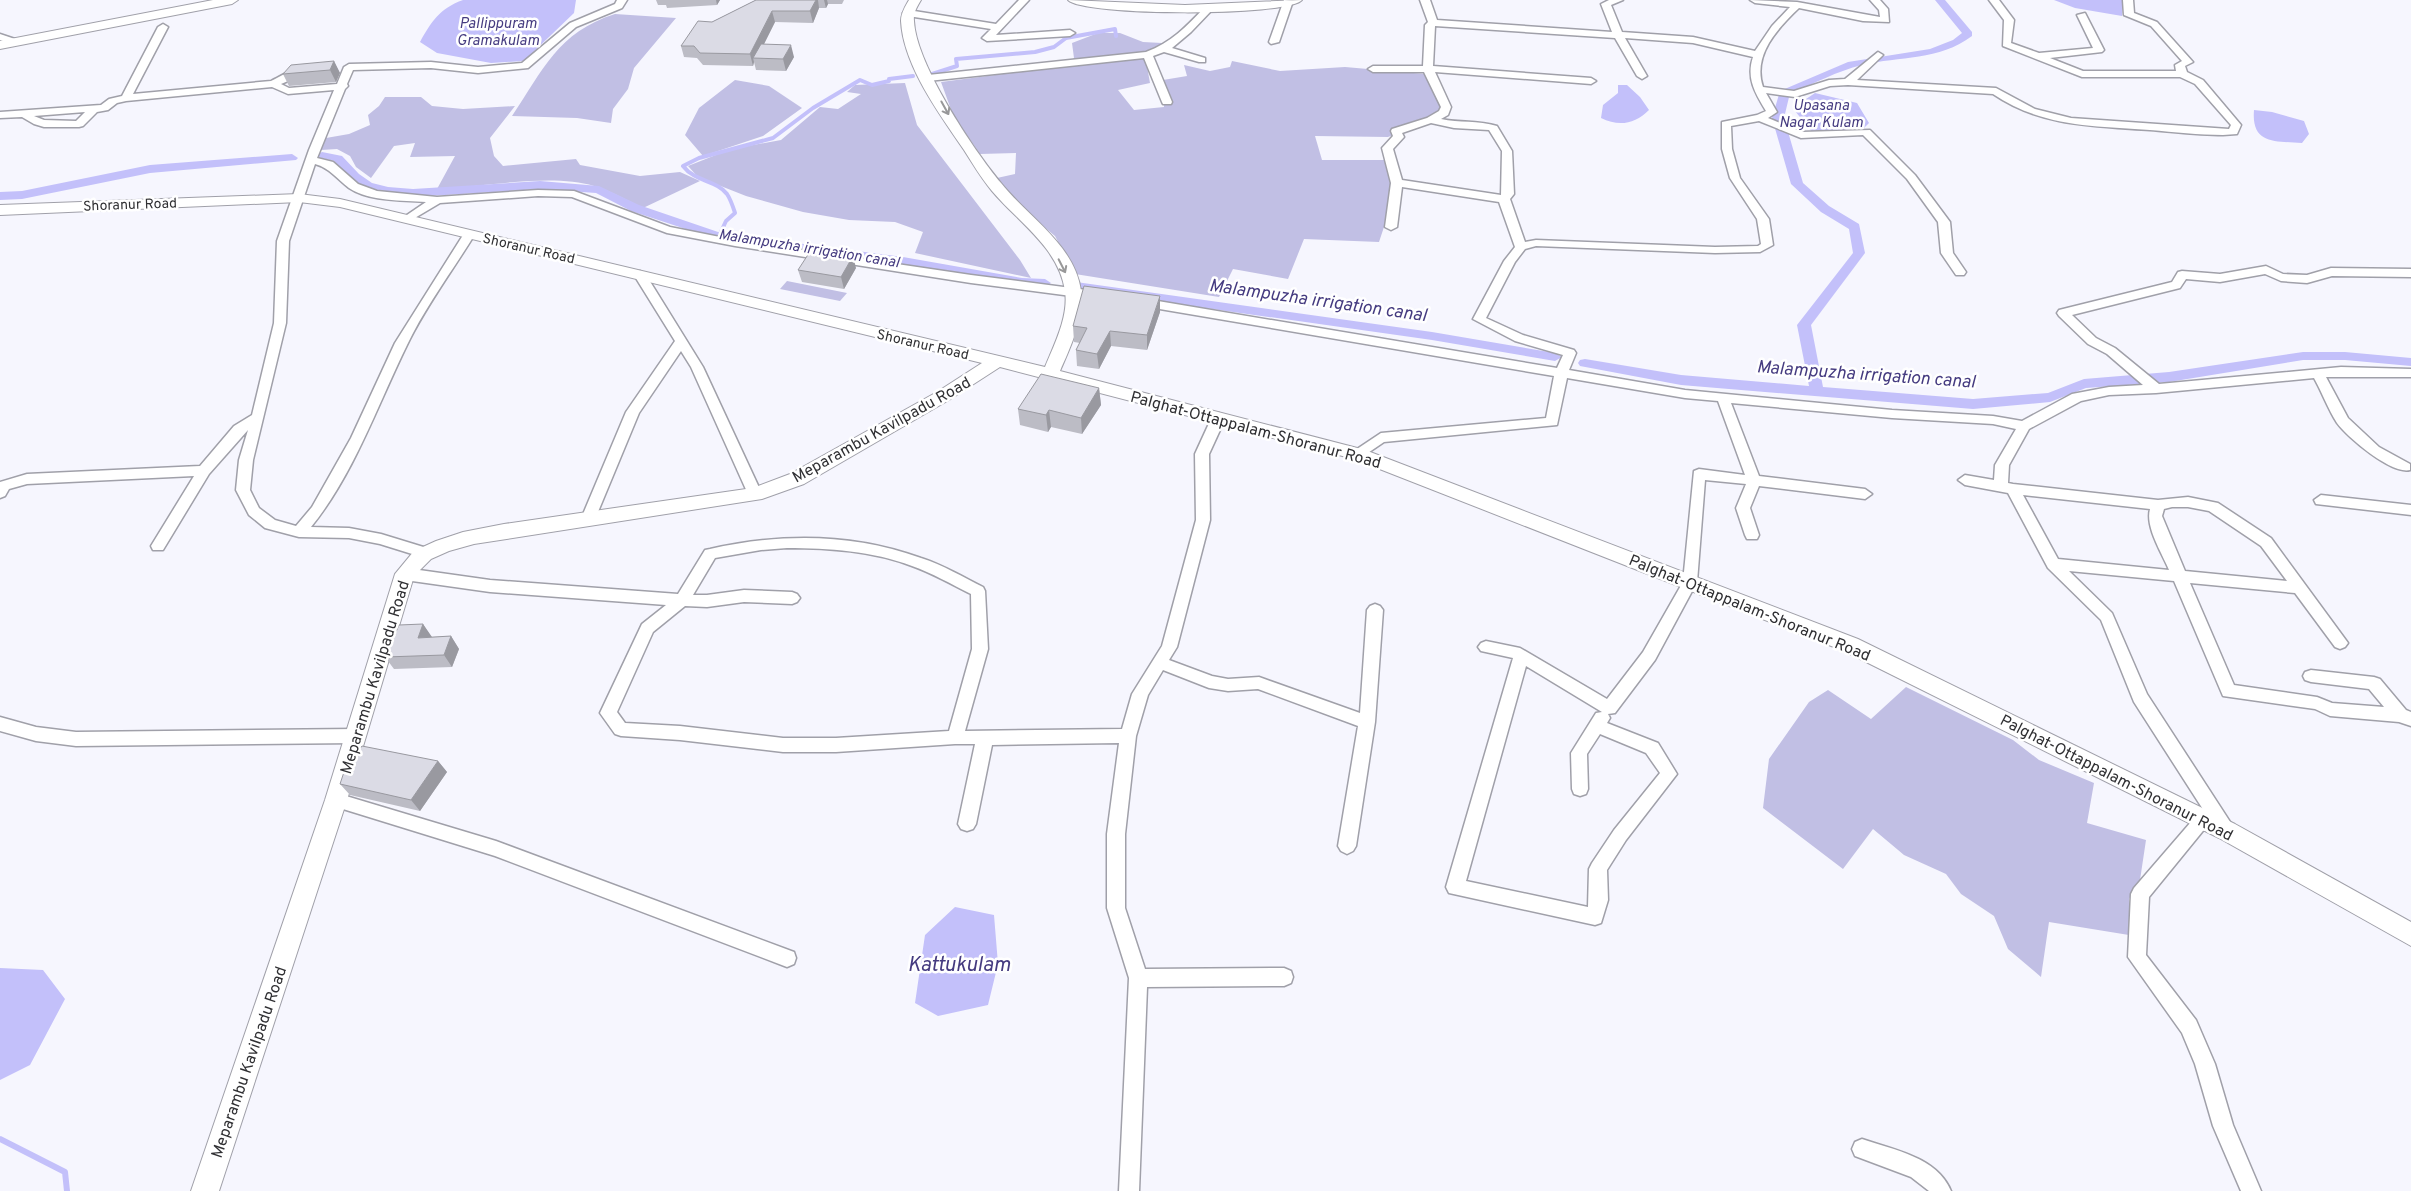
<svg xmlns="http://www.w3.org/2000/svg" width="2411" height="1191" font-family="Overpass,sans-serif">
<style>
.green{fill:#c1bfe4}
.water{fill:#c3c0fa}
.lines{fill:none;stroke-linecap:round;stroke-linejoin:round}
.stream-far1{stroke:#c3c0fa;stroke-width:4}
.stream{stroke:#c3c0fa;stroke-width:6}
.canal{fill:#c3c0fa;fill-rule:evenodd}
.minor-casing{stroke:#a0a0a9;stroke-width:3}
.major-casing{stroke:#a0a0a9;stroke-width:2}
.minor{fill:#fff;fill-rule:evenodd}
.major{fill:#fff;fill-rule:evenodd}
.wall{fill:#bcbcc5}
.shaded-wall{fill:#9999a0}
.building{fill:#dbdbe5;stroke:#9999a0}
.oneway{stroke:#989899}
.labels{text-anchor:middle;stroke-width:5;stroke-linejoin:round;paint-order:stroke}
.far-street-label{font-size:14px;fill:#303033;stroke:#fff}
.far-water-label{font-size:15px;font-style:italic;fill:#453b80;stroke:#fff}
.street-label{font-size:16px;fill:#303033;stroke:#fff}
.water-label{font-size:18px;font-style:italic;fill:#453b80;stroke:#fff}
.near-water-label{font-size:21px;font-style:italic;fill:#453b80;stroke:#fff}
</style>
<rect width="100%" height="100%" fill="#f6f6fe"/>
<path class="green" d="M 615,14 L 676,18 L 634,68 L 628,89 L 613,109 L 611,123 L 577,118 L 512,116 C 543,70 558,32 615,14 Z
M 1098,33 L 1120,33 L 1143,42 L 1162,43 L 1164,50 L 1145,55 L 1150,83 L 1118,90 L 1134,110 L 1164,107 L 1163,80 L 1187,76 L 1184,65 L 1210,71 L 1230,67 L 1232,61 L 1280,71 L 1345,67 L 1425,74 L 1442,107 L 1427,122 L 1388,137 L 1315,136 L 1322,160 L 1387,160 L 1394,197 L 1379,242 L 1304,239 L 1288,279 L 1233,269 L 1219,297 L 1075,274 L 1055,236 L 1021,208 L 997,178 L 1015,174 L 1016,153 L 980,154 L 953,115 L 941,82 L 1065,66 L 1074,58 L 1072,43 Z
M 735,80 L 769,86 L 802,108 L 763,136 L 703,156 L 685,135 L 699,108 Z
M 905,83 L 917,125 L 1020,260 L 1031,278 L 915,253 L 923,232 L 895,222 L 849,220 L 803,212 L 746,196 L 698,177 L 688,166 L 731,149 L 781,140 L 820,107 L 838,109 L 861,94 L 847,92 L 855,85 Z
M 385,97 L 421,97 L 432,106 L 463,109 L 515,106 L 490,138 L 494,156 L 503,166 L 576,159 L 580,165 L 640,176 L 680,172 L 700,181 L 643,208 C 628,201 611,191 594,186 C 552,173 482,187 437,189 L 455,156 L 410,157 L 415,143 L 394,146 L 371,178 L 356,167 L 350,156 L 337,149 L 321,150 L 326,138 L 349,134 L 370,125 L 368,115 L 379,106 Z
M 787,281 L 847,293 L 840,301 L 780,289 Z
M 1906,687 L 2013,740 L 2039,760 L 2094,783 L 2087,823 L 2146,840 L 2140,880 L 2129,899 L 2135,936 L 2049,922 L 2041,977 L 2008,949 L 1994,916 L 1961,894 L 1946,874 L 1904,855 L 1873,829 L 1843,869 L 1763,808 L 1769,759 L 1809,702 L 1828,690 L 1871,719 Z"/>
<path class="water" d="M 463,0 L 576,0 L 574,13 L 524,61 L 491,63 L 437,53 L 420,42 C 431,22 440,8 463,0 Z
M 2054,0 L 2123,0 L 2122,16 L 2075,8 Z
M 1618,85 L 1627,85 L 1640,97 L 1649,110 C 1635,124 1619,127 1601,118 L 1603,105 L 1618,93 Z
M 1815,93 L 1857,103 L 1869,123 L 1861,131 L 1812,132 L 1795,111 L 1797,105 Z
M 2254,110 L 2272,112 L 2304,121 L 2309,134 L 2302,143 C 2276,141 2251,145 2254,110 Z
M 955,907 L 994,915 L 998,964 L 988,1005 L 938,1016 L 915,1003 L 925,935 Z
M 0,968 L 43,970 L 65,999 L 30,1065 L 0,1080 Z"/>
<g class="lines">
<path class="stream-far1" d="M 929,75 L 957,66 L 956,59 L 1035,52 L 1054,47 L 1066,38 L 1115,29 L 1116,36
M 719,236 L 726,221 L 735,213 C 733,207 731,200 727,194 C 717,180 695,182 683,166 L 699,158 L 773,138 L 813,108 L 860,80 L 872,85 L 889,81 L 889,79 L 913,76"/>
<path class="stream" d="M 0,1139 L 65,1172 L 67,1191"/>
<path class="canal" d="M 1935,0 L 1945,0 L 1972,32 L 1972,36 C 1939,61 1900,56 1862,65 C 1837,71 1814,84 1790,93 L 1784,118 L 1803,183 L 1829,206 L 1859,224 L 1865,253 L 1811,325 L 1823,387 L 1973,399 L 2048,393 L 2084,379 L 2169,372 L 2303,352 L 2345,352 L 2411,358 L 2411,366 L 2345,360 L 2303,360 L 2169,382 L 2086,388 L 2050,402 L 1973,409 L 1681,385 L 1580,366 L 1578,363 L 1580,360 L 1585,359 L 1681,375 L 1809,386 L 1797,325 L 1853,253 L 1849,229 L 1821,212 L 1791,184 L 1772,118 L 1780,91 L 1848,62 L 1930,49 L 1953,40 L 1962,33 Z
M 322,152 L 342,156 L 359,174 L 372,183 L 388,187 L 413,189 L 540,181 L 599,186 L 639,205 L 721,233 L 903,257 L 1022,278 L 1045,279 L 1051,283 L 1045,287 L 1022,286 L 903,265 L 719,240 L 631,211 L 596,193 L 540,189 L 413,197 L 388,195 L 364,189 L 351,180 L 334,161 L 318,157 L 316,155 Z
M 292,154 L 298,158 L 296,160 L 150,173 L 22,199 L 0,200 L 0,192 L 22,191 L 150,165 Z
M 1076,282 L 1432,332 L 1555,353 L 1562,357 L 1555,361 L 1432,340 L 1071,289 L 1069,286 L 1071,283 Z"/>
<defs>
<path id="minor" d="M 617,0 L 627,0 L 622,8 L 576,27 L 528,68 L 478,73 L 431,68 L 353,70 L 347,84 L 348,86 L 345,89 L 317,158 L 333,162 L 358,184 L 377,191 L 437,197 L 538,190 L 574,191 L 670,227 L 735,240 L 971,275 L 1102,292 L 1108,296 L 1102,300 L 971,283 L 735,246 L 667,233 L 572,197 L 538,196 L 440,203 L 408,222 L 402,219 L 404,217 L 426,202 C 402,200 370,202 349,188 C 337,179 330,168 315,164 L 289,241 L 286,323 L 253,460 L 250,490 L 259,508 L 275,520 L 296,526 L 312,507 L 351,438 L 395,343 L 465,232 L 473,232 L 475,234 C 453,270 425,307 407,345 C 377,406 354,474 311,527 L 349,528 L 381,534 L 430,549 L 432,553 L 430,557 L 425,558 L 380,544 L 349,538 L 299,537 L 265,528 L 249,515 L 236,490 L 239,460 L 248,430 L 209,474 L 163,550 L 153,550 L 151,546 L 194,476 L 27,484 L 9,489 L 5,496 L 0,498 L 0,482 L 27,474 L 200,466 L 234,426 L 252,415 L 274,323 L 277,241 L 309,150 L 334,90 L 288,94 L 272,87 L 126,101 L 117,103 L 108,110 L 97,112 L 83,126 L 79,127 L 44,127 L 34,124 L 22,117 L 0,118 L 0,112 L 101,105 L 109,99 L 122,96 L 158,27 L 163,24 L 168,27 L 133,94 L 271,81 C 282,76 294,66 307,69 L 307,73 L 281,84 L 289,88 L 337,84 L 344,67 L 349,64 L 431,62 L 478,67 L 522,63 L 570,23 L 615,4 ZM 85,112 L 76,121 L 44,120 L 34,116 Z
M 1019,0 L 1029,0 L 996,35 L 1070,30 L 1075,33 L 1070,36 L 987,41 L 982,38 L 991,29 L 908,16 L 903,13 L 908,10 L 996,24 Z
M 1284,0 L 1293,1 L 1279,42 L 1271,44 L 1269,42 Z
M 1420,0 L 1430,0 L 1437,20 L 1612,32 L 1601,4 L 1609,0 L 1623,0 L 1611,5 L 1622,32 L 1693,37 L 1755,51 L 1772,26 L 1790,7 L 1755,3 L 1750,0 L 1797,2 L 1880,17 L 1879,10 L 1870,0 L 1880,0 L 1888,9 L 1889,22 L 1863,21 L 1799,8 C 1778,28 1752,55 1763,87 L 1794,91 L 1829,80 L 1845,79 L 1878,52 L 1883,55 L 1881,57 L 1857,80 L 1996,88 L 2035,109 L 2071,118 L 2229,129 L 2231,125 L 2195,84 L 2180,77 L 2082,77 L 2003,46 L 2004,20 L 1989,0 L 1999,0 L 2014,20 L 2011,43 L 2039,53 L 2093,48 L 2077,15 L 2085,13 L 2104,50 L 2102,52 L 2050,58 L 2083,71 L 2176,71 L 2175,65 L 2182,61 L 2151,26 L 2124,15 L 2123,0 L 2133,0 L 2134,13 L 2157,22 L 2193,62 L 2185,66 L 2187,72 L 2203,80 L 2241,125 L 2237,134 L 2223,135 C 2198,135 2175,132 2150,130 C 2095,126 2041,127 1993,94 L 1848,85 L 1830,86 L 1795,97 L 1766,93 L 1777,112 L 1768,118 L 1802,132 L 1870,130 L 1915,175 L 1950,222 L 1953,253 L 1966,272 L 1964,275 L 1956,275 L 1941,253 L 1938,222 L 1907,179 L 1863,135 L 1801,138 L 1759,121 L 1731,126 L 1732,149 L 1740,178 L 1769,219 L 1773,245 L 1760,252 L 1715,253 L 1536,246 L 1525,249 L 1515,262 L 1486,318 L 1523,335 L 1574,350 L 1576,353 L 1569,370 L 1685,390 L 1892,410 L 1993,416 L 2022,421 L 2072,394 L 2109,387 L 2143,385 L 2107,354 L 2088,344 L 2059,316 L 2057,313 L 2059,310 L 2172,282 L 2178,272 L 2182,271 L 2220,274 L 2266,266 L 2283,274 L 2307,275 L 2331,268 L 2411,269 L 2411,277 L 2332,276 L 2307,283 L 2281,281 L 2265,274 L 2220,282 L 2186,279 L 2180,288 L 2072,315 L 2096,338 L 2115,348 L 2159,384 L 2341,367 L 2411,369 L 2411,377 L 2326,377 L 2348,418 L 2379,447 L 2410,464 L 2410,470 C 2392,475 2347,437 2337,423 C 2328,409 2322,392 2314,378 L 2156,393 L 2109,395 L 2081,401 L 2029,429 L 2009,465 L 2008,483 L 2013,484 L 2158,500 L 2188,497 L 2218,503 L 2271,538 L 2348,643 L 2345,647 L 2340,649 L 2335,647 L 2295,593 L 2190,583 L 2234,685 L 2317,697 L 2332,703 L 2384,707 L 2369,689 L 2311,682 L 2305,680 L 2303,676 L 2305,672 L 2311,670 L 2374,677 L 2380,679 L 2406,710 L 2411,712 L 2411,726 L 2399,722 L 2330,716 L 2315,709 L 2223,696 L 2174,581 L 2069,571 L 2112,613 L 2147,694 L 2236,831 L 2233,836 C 2221,841 2217,831 2211,821 L 2149,897 L 2146,955 L 2196,1020 L 2215,1064 L 2233,1125 L 2261,1191 L 2241,1191 L 2213,1126 L 2195,1064 L 2182,1033 L 2128,957 L 2131,894 L 2134,888 L 2197,815 L 2206,814 L 2134,702 L 2101,620 L 2048,568 L 2008,493 L 1965,485 L 1958,480 L 1965,475 L 1994,480 L 1995,465 L 2016,429 L 1993,424 L 1892,418 L 1731,403 L 1759,476 L 1865,489 L 1872,494 L 1865,499 L 1759,486 L 1750,508 L 1759,535 L 1757,539 L 1747,539 L 1745,535 L 1736,508 L 1746,484 L 1705,480 L 1697,582 L 1655,660 L 1615,713 L 1608,714 L 1610,718 L 1607,723 L 1658,743 L 1677,774 L 1626,840 L 1607,870 L 1608,900 L 1601,923 L 1595,925 L 1449,893 L 1446,887 L 1513,658 L 1481,651 L 1478,647 L 1481,643 L 1486,641 L 1520,648 L 1607,699 L 1643,652 L 1683,582 L 1694,471 L 1699,469 L 1745,475 L 1718,401 L 1685,398 L 1567,378 L 1557,425 L 1384,442 L 1359,459 L 1354,457 L 1352,454 L 1354,451 L 1381,433 L 1546,418 L 1554,376 L 1136,305 L 1134,302 L 1140,298 L 1557,368 L 1563,355 L 1515,341 L 1473,319 L 1504,261 L 1515,247 L 1499,202 L 1402,187 L 1397,227 L 1391,230 L 1385,227 L 1391,183 L 1382,148 L 1393,136 L 1391,131 L 1392,129 L 1427,118 L 1439,111 L 1441,107 L 1424,72 L 1373,72 L 1368,69 L 1373,66 L 1423,66 L 1425,25 L 1428,22 ZM 1435,26 L 1615,38 L 1637,76 L 1642,79 L 1647,76 L 1625,38 L 1693,43 L 1753,57 C 1746,78 1755,93 1766,111 L 1757,115 L 1722,122 L 1722,149 L 1730,178 L 1757,219 L 1761,244 L 1758,246 L 1715,247 L 1536,240 L 1525,242 L 1510,199 L 1514,194 L 1512,151 L 1497,126 C 1478,120 1459,123 1441,119 L 1448,115 L 1451,107 L 1435,72 L 1591,84 L 1596,81 L 1591,78 L 1433,66 ZM 1431,123 L 1454,128 L 1489,130 L 1502,151 L 1501,195 L 1402,180 L 1393,149 L 1404,137 L 1402,133 ZM 2023,495 L 2150,509 C 2145,527 2162,553 2169,570 L 2058,559 ZM 2172,507 L 2188,507 L 2209,511 L 2261,546 L 2287,581 L 2185,571 L 2162,516 L 2164,509 ZM 1526,666 L 1602,712 L 1596,713 L 1571,753 L 1572,789 L 1574,794 L 1580,796 L 1586,794 L 1588,789 L 1587,754 L 1600,734 L 1646,753 L 1660,773 L 1614,830 L 1592,863 L 1589,869 L 1588,907 L 1466,881 Z
M 1205,7 L 1213,9 L 1191,32 L 1172,48 L 1205,58 L 1205,62 L 1199,62 L 1164,52 L 1153,56 L 1172,102 L 1171,104 L 1163,104 L 1162,102 L 1144,58 L 928,81 L 923,78 L 928,75 L 1146,52 C 1171,43 1187,26 1205,7 Z
M 0,34 L 18,40 L 20,42 L 15,45 L 0,40 Z
M 640,271 L 646,275 L 703,367 L 762,494 L 755,499 L 748,494 L 691,367 L 681,351 L 639,413 L 595,519 L 593,523 L 583,523 L 581,519 L 626,412 L 675,341 L 634,275 Z
M 1219,413 L 1226,417 L 1209,454 L 1210,520 L 1177,647 L 1169,660 L 1212,676 L 1228,679 L 1259,677 L 1360,713 L 1367,610 L 1370,606 L 1375,604 L 1380,606 L 1383,610 L 1375,722 L 1356,846 L 1353,851 L 1347,854 L 1341,851 L 1338,846 L 1358,726 L 1258,689 L 1228,691 L 1209,688 L 1163,670 L 1148,695 L 1136,736 L 1125,834 L 1125,908 L 1145,969 L 1284,968 L 1291,971 L 1293,977 L 1291,983 L 1284,986 L 1147,987 L 1139,1191 L 1119,1191 L 1129,978 L 1107,908 L 1107,834 L 1119,743 L 992,745 L 976,824 L 973,829 L 967,831 L 961,829 L 958,824 L 975,744 L 955,744 L 836,752 L 783,752 L 680,740 L 621,736 L 615,734 L 600,713 L 642,624 L 666,605 L 490,592 L 405,580 L 400,578 L 398,574 L 400,570 L 405,568 L 490,580 L 678,594 L 705,550 L 710,549 C 781,533 852,533 921,558 C 943,565 963,577 983,587 L 985,591 L 988,649 L 965,731 L 1122,729 L 1132,694 L 1162,646 L 1196,520 L 1195,454 L 1212,417 ZM 787,548 C 829,548 872,551 912,566 C 932,573 951,584 971,594 L 972,649 L 949,731 L 836,738 L 783,738 L 680,726 L 625,723 L 617,712 L 653,632 L 685,606 L 707,607 L 744,602 L 792,604 L 797,602 L 800,598 L 797,594 L 792,592 L 744,590 L 707,595 L 693,595 L 715,558 L 761,550 Z
M 2321,495 L 2411,505 L 2411,515 L 2316,504 L 2314,500 Z
M 0,717 L 36,727 L 76,732 L 357,729 L 363,731 L 365,736 L 363,741 L 357,743 L 76,746 L 36,741 L 0,731 Z
M 336,793 L 496,841 L 794,952 L 796,958 L 794,964 L 787,967 L 495,856 L 330,805 L 328,800 L 330,795 Z
M 1862,1139 C 1894,1150 1937,1157 1951,1191 L 1929,1191 L 1911,1177 L 1855,1156 L 1852,1149 L 1855,1142 Z"/>
<path id="major" d="M 213,0 L 238,0 L 232,4 L 0,49 L 0,41 Z
M 909,0 L 921,0 C 917,7 913,13 914,21 C 916,64 973,149 1001,183 C 1028,217 1075,245 1081,291 C 1085,317 1070,348 1060,371 L 1365,450 L 1858,639 L 2235,824 L 2411,922 L 2411,946 L 2219,838 L 1844,651 L 1354,459 L 1000,367 L 949,400 L 804,484 L 762,499 L 474,544 L 449,551 L 431,559 L 414,576 L 347,800 L 219,1191 L 191,1191 L 325,800 L 395,574 L 414,551 L 436,541 L 463,532 L 504,524 L 753,488 L 790,474 L 937,392 L 982,363 L 340,207 L 299,202 L 0,215 L 0,205 L 299,194 L 340,199 L 1045,367 C 1054,345 1069,316 1065,291 C 1059,248 1018,222 992,191 C 981,178 973,164 964,150 C 940,115 903,65 901,21 C 901,13 905,7 909,0 Z
M 1068,0 L 1185,5 L 1302,0 C 1288,17 1082,16 1068,0 Z"/>
</defs>
<use href="#minor" class="minor-casing"/>
<use href="#major" class="major-casing"/>
<use href="#minor" class="minor"/>
<use href="#major" class="major"/>
</g>
<path class="wall" d="M 656,0 L 720,0 L 717,5 L 667,8 L 666,5 L 658,5 Z
M 756,0 L 844,0 L 842,4 L 828,4 L 826,8 L 819,8 L 813,23 L 775,22 L 764,44 L 794,57 L 786,71 L 756,70 L 754,62 L 753,66 L 703,65 L 697,58 L 684,57 L 681,46 L 712,22 Z
M 334,61 L 340,73 L 336,82 L 289,86 L 283,74 Z
M 856,268 L 844,289 L 802,282 L 798,270 Z
M 1160,312 L 1147,350 L 1111,346 L 1099,369 L 1077,366 L 1076,350 L 1080,343 L 1074,342 L 1073,326 Z
M 1099,388 L 1101,405 L 1082,434 L 1051,427 L 1048,432 L 1020,425 L 1018,409 Z
M 423,624 L 431,637 L 451,636 L 459,649 L 452,667 L 394,669 L 385,657 Z
M 438,761 L 447,772 L 420,811 L 350,795 L 340,784 Z"/>
<path class="shaded-wall" d="M 716,0 L 720,0 L 717,5 Z
M 816,0 L 818,0 L 819,8 L 813,23 L 810,11 Z
M 824,0 L 827,0 L 828,4 L 826,8 Z
M 772,11 L 775,22 L 757,58 L 753,58 L 754,62 L 753,66 L 750,54 Z
M 791,45 L 794,57 L 786,71 L 783,59 Z
M 334,61 L 340,73 L 336,82 L 330,70 Z
M 853,256 L 856,268 L 844,289 L 841,277 Z
M 1160,296 L 1160,312 L 1147,350 L 1147,335 Z
M 1110,331 L 1111,346 L 1099,369 L 1097,354 Z
M 1099,388 L 1101,405 L 1082,434 L 1081,418 Z
M 1049,410 L 1051,427 L 1048,432 L 1046,415 Z
M 423,624 L 432,637 L 426,650 L 418,638 Z
M 451,636 L 459,649 L 452,667 L 444,655 Z
M 438,761 L 447,772 L 420,811 L 411,800 Z"/>
<path class="building" d="M 756,0 L 816,0 L 810,11 L 772,11 L 750,54 L 700,53 L 694,46 L 681,46 L 698,21 L 712,22 Z
M 761,44 L 791,45 L 783,59 L 753,58 Z
M 334,61 L 330,70 L 283,74 L 291,65 Z
M 811,250 L 853,256 L 841,277 L 798,270 Z
M 1084,286 L 1160,296 L 1147,335 L 1110,331 L 1097,354 L 1076,350 L 1087,328 L 1073,326 Z
M 1041,374 L 1099,388 L 1081,418 L 1049,410 L 1046,415 L 1018,409 Z
M 423,624 L 418,638 L 451,636 L 444,655 L 385,657 L 399,625 Z
M 362,746 L 438,761 L 411,800 L 340,784 L 346,766 Z"/>
<defs><path id="oneway-shaft" d="M-6 0H5M1.5-3L5.5 0L1.5 3" fill="none" stroke-width="1.6" stroke-linecap="round" stroke-linejoin="round" transform="scale(1.25)"/></defs>
<g class="oneway">
<use href="#oneway-shaft" transform="translate(945 108) rotate(61)"/>
<use href="#oneway-shaft" transform="translate(1062 266) rotate(63)"/>
</g>
<g class="labels">
<g class="far-street-label">
<text transform="translate(130 204) rotate(-2)" y="5">Shoranur Road</text>
<text transform="translate(529 248) rotate(13)" y="5">Shoranur Road</text>
<text transform="translate(923 344) rotate(13)" y="5">Shoranur Road</text>
</g>
<g class="far-water-label">
<text x="498" y="28">Pallippuram<tspan x="498" dy="17">Gramakulam</tspan></text>
<text x="1821" y="110">Upasana<tspan x="1821" dy="17">Nagar Kulam</tspan></text>
<text transform="translate(809 248) rotate(9)" y="5">Malampuzha irrigation canal</text>
</g>
<g class="street-label">
<text transform="translate(881 429) rotate(-29)" y="6">Meparambu Kavilpadu Road</text>
<text transform="translate(1256 429) rotate(15)" y="6">Palghat-Ottappalam-Shoranur Road</text>
<text transform="translate(1750 607) rotate(22)" y="6">Palghat-Ottappalam-Shoranur Road</text>
<text transform="translate(374 677) rotate(-73)" y="6">Meparambu Kavilpadu Road</text>
<text transform="translate(2117 777) rotate(27)" y="6">Palghat-Ottappalam-Shoranur Road</text>
<text transform="translate(248 1062) rotate(-71)" y="6">Meparambu Kavilpadu Road</text>
</g>
<g class="water-label">
<text transform="translate(1318 300) rotate(8)" y="6">Malampuzha irrigation canal</text>
<text transform="translate(1866 374) rotate(4)" y="6">Malampuzha irrigation canal</text>
</g>
<g class="near-water-label">
<text x="959" y="971">Kattukulam</text>
</g>
</g>
</svg>
